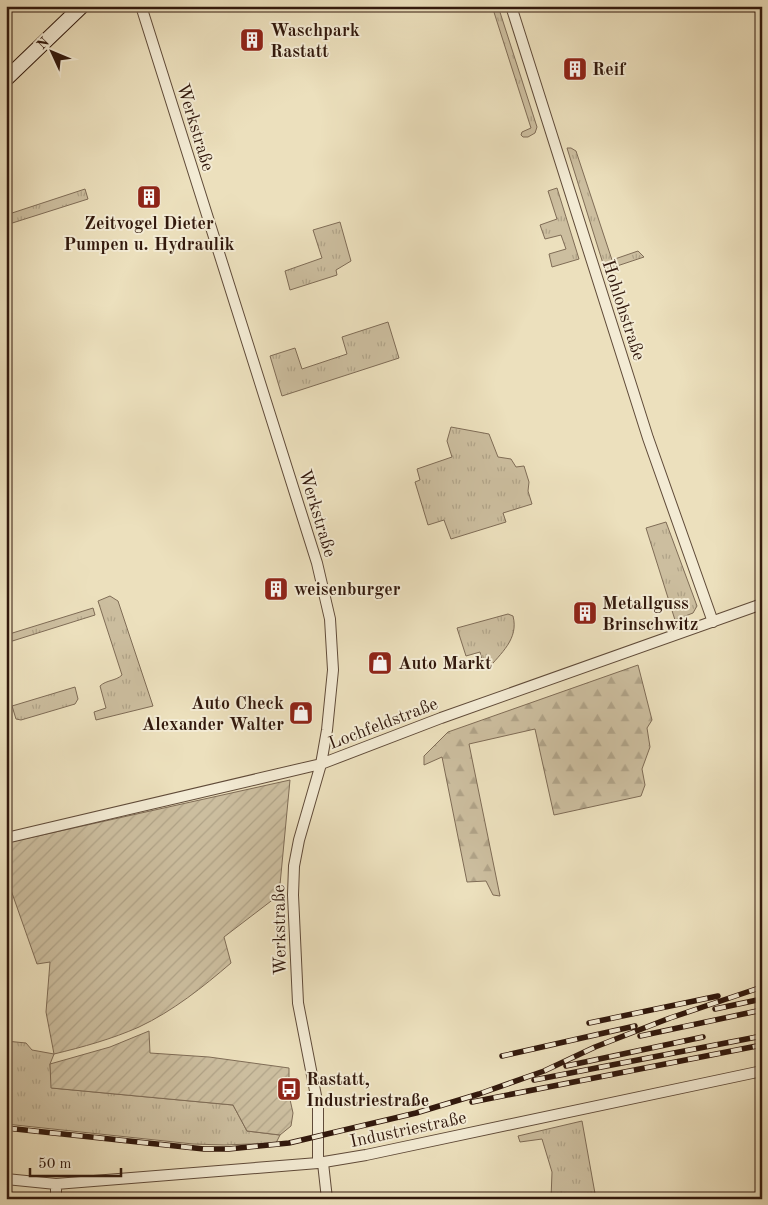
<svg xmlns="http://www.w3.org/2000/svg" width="768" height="1205" font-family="'Old Standard TT',serif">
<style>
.grass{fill:url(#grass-tufts);stroke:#7f6c56}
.forest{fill:url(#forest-firs);stroke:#7f6c56}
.garden{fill:url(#garden-furrows);stroke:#7f6c56}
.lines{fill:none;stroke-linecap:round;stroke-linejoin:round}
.street-casing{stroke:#604b39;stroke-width:12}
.secondary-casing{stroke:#32190d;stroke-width:16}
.street{stroke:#f3ebd4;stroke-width:10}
.secondary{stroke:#f3ebd4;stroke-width:14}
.rail-casing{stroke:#32190d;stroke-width:5.5}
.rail{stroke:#f3ebd4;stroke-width:4;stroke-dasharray:11;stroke-linecap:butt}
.labels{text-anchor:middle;stroke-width:4;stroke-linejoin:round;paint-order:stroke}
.poi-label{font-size:18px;font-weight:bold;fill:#32190d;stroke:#f3ebd4;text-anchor:start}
.street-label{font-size:18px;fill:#32190d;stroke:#f3ebd4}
</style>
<defs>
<pattern id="grass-tufts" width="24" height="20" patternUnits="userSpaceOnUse" patternTransform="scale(1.25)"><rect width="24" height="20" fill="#ccbe9f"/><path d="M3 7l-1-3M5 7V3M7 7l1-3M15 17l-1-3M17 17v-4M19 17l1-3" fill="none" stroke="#b0a388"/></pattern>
<pattern id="forest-firs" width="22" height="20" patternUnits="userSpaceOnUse" patternTransform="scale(1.25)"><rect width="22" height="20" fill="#ccbe9f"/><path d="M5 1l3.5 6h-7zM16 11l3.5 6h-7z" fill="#b0a388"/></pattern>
<pattern id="garden-furrows" width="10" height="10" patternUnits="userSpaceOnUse" patternTransform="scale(1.25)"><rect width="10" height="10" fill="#ccbe9f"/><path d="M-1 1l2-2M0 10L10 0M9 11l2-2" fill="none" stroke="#b0a388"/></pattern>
</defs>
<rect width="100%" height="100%" fill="#ece0bd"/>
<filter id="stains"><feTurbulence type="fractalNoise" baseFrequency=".004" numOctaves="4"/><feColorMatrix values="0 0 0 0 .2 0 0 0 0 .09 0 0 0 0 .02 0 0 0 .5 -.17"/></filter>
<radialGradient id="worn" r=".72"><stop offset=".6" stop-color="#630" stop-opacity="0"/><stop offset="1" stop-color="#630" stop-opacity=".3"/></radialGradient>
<path class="grass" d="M 492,6 L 498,6 L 537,127 L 535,133 L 528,137 L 523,137 L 521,135 L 522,132 L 531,128 Z
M 567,148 L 571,148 L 576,151 L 612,260 L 638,251 L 644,257 L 605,270 Z
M 557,188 L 579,259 L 552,267 L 549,254 L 566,249 L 561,235 L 545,239 L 540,225 L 557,219 L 548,191 Z
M 85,189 L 88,199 L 6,225 L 6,215 Z
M 340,222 L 351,261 L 336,270 L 337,275 L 290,290 L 285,271 L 322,258 L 313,230 Z
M 388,322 L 399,358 L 282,396 L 270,356 L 295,348 L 302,369 L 347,354 L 342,337 Z
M 451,427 L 489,434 L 498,457 L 511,459 L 516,467 L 524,466 L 529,482 L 528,491 L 532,504 L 503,513 L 506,522 L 451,539 L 444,520 L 428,525 L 415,482 L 420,480 L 417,469 L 452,457 L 447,441 Z
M 666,522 L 697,606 L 693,613 L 675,620 L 646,528 Z
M 110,596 L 118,601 L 153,706 L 96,720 L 94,712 L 106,708 L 100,686 C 106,680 116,681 122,675 L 98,601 Z
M 93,608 L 95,615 L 6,643 L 6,635 Z
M 508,614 L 513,616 C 519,639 501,653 487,670 L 481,664 L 482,660 L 480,652 L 466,656 L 457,628 Z
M 75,687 L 78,699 L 75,704 L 21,720 L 16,719 L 12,706 Z
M 6,1041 L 26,1043 L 32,1050 L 54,1054 L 50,1064 L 52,1088 L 233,1105 L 247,1131 L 280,1135 L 276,1143 L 224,1145 L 193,1144 L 6,1124 Z
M 582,1121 L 596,1199 L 551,1199 L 552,1172 L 542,1139 L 520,1142 L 518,1136 Z"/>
<path class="forest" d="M 638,665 L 652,720 L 647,728 L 650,747 L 642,769 L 645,785 L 641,796 L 554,815 L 535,729 L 469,744 L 500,896 L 493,895 L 486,881 L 467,882 L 442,757 L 424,765 L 424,756 L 448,732 Z"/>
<path class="garden" d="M 290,780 L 279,895 L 224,937 L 231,963 C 203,987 173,1011 139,1027 C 112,1039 83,1047 54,1054 L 46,1012 L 50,962 L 37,964 L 6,876 L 6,843 Z
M 149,1031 L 150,1053 L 209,1057 L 289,1068 L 289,1095 L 293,1113 L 291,1126 L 280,1135 L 247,1131 L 233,1105 L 51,1088 L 50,1064 L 110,1047 Z"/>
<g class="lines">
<defs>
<path id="street" d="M 141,6 L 317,563 L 330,619 L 333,670 L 327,730 L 321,764 L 299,840 L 294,866 L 293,895 L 298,1003 L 318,1106 L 318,1163
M 511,6 L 648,438 L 713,622
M 6,838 L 321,764 L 441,718 L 762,604
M 323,1163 L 327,1199
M 6,1179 L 56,1184 L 318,1163 L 366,1155 L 762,1071
M 56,1199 L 56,1184"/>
<path id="secondary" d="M 6,79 L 82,6"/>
</defs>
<use href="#street" class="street-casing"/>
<use href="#secondary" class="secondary-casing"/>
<use href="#street" class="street"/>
<use href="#secondary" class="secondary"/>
<defs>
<path id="rail" d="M 715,1009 L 762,999
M 589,1023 L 718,996
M 760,1025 L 762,1025
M 640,1036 L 762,1010
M 502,1056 L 635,1026
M 566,1066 L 703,1037
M 534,1080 L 762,1036
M 472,1102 L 762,1045
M 6,1128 L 204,1149 L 229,1149 L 289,1143 L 416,1113 L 479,1094 L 544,1071 L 595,1047 L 670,1018 L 762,987"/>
</defs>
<use href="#rail" class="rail-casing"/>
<use href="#rail" class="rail"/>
</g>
<defs>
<symbol id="building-square" viewBox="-11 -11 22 22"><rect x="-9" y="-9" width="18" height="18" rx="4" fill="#8f2418" stroke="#f3ebd4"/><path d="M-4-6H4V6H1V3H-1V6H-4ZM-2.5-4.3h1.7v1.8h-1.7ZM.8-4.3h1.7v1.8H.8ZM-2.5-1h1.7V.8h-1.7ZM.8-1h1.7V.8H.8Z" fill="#fff"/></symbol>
<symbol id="shop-square" viewBox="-11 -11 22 22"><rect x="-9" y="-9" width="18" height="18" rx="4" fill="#8f2418" stroke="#f3ebd4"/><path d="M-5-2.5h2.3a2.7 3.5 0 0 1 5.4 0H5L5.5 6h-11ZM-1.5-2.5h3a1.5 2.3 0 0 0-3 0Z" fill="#fff"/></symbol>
<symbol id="bus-square" viewBox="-11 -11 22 22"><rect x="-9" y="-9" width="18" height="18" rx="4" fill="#8f2418" stroke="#f3ebd4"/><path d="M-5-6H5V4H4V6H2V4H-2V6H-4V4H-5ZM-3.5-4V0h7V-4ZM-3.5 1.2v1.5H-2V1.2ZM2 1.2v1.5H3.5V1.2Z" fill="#fff"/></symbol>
</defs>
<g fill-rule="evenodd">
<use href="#building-square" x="238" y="26" width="28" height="28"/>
<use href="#building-square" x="561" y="55" width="28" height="28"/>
<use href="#building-square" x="135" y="183" width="28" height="28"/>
<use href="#building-square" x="262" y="575" width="28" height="28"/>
<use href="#building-square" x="571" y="599" width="28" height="28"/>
<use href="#shop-square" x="366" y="649" width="28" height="28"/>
<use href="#shop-square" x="287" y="699" width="28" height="28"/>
<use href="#bus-square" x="275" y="1075" width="28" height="28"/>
</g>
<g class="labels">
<g class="poi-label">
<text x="270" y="36">Waschpark<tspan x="270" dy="21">Rastatt</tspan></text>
<text x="592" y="75">Reif</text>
<text x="149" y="229" text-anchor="middle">Zeitvogel Dieter<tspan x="149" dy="21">Pumpen u. Hydraulik</tspan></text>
<text x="294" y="595">weisenburger</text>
<text x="602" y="609">Metallguss<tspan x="602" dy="21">Brinschwitz</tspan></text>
<text x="398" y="669">Auto Markt</text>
<text x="284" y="709" text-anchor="end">Auto Check<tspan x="284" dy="21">Alexander Walter</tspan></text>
<text x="306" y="1085">Rastatt,<tspan x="306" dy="21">Industriestraße</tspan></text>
</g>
<g class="street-label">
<text transform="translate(196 127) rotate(73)" y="6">Werkstraße</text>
<text transform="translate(624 310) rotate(72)" y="6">Hohlohstraße</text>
<text transform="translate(318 513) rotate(73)" y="6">Werkstraße</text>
<text transform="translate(383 723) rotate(-21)" y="6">Lochfeldstraße</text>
<text transform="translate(279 930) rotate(-91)" y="6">Werkstraße</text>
<text transform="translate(408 1129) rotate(-12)" y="6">Industriestraße</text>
</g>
</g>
<rect width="768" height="1205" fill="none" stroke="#ece0bd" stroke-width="25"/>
<rect x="8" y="8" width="753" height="1190" fill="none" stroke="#32190d" stroke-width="2.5"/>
<rect x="12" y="12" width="743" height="1180" fill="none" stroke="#32190d"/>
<g transform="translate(52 52) rotate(314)" stroke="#f3ebd4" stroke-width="4" paint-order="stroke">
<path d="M0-4L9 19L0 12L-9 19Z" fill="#32190d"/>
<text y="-8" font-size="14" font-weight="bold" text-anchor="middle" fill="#32190d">N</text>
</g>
<path d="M30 1168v8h91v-8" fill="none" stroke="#32190d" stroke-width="2.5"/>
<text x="38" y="1168" font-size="15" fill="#32190d" stroke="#f3ebd4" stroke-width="4" paint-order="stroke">50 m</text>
<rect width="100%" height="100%" filter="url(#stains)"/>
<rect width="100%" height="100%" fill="url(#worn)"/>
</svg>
